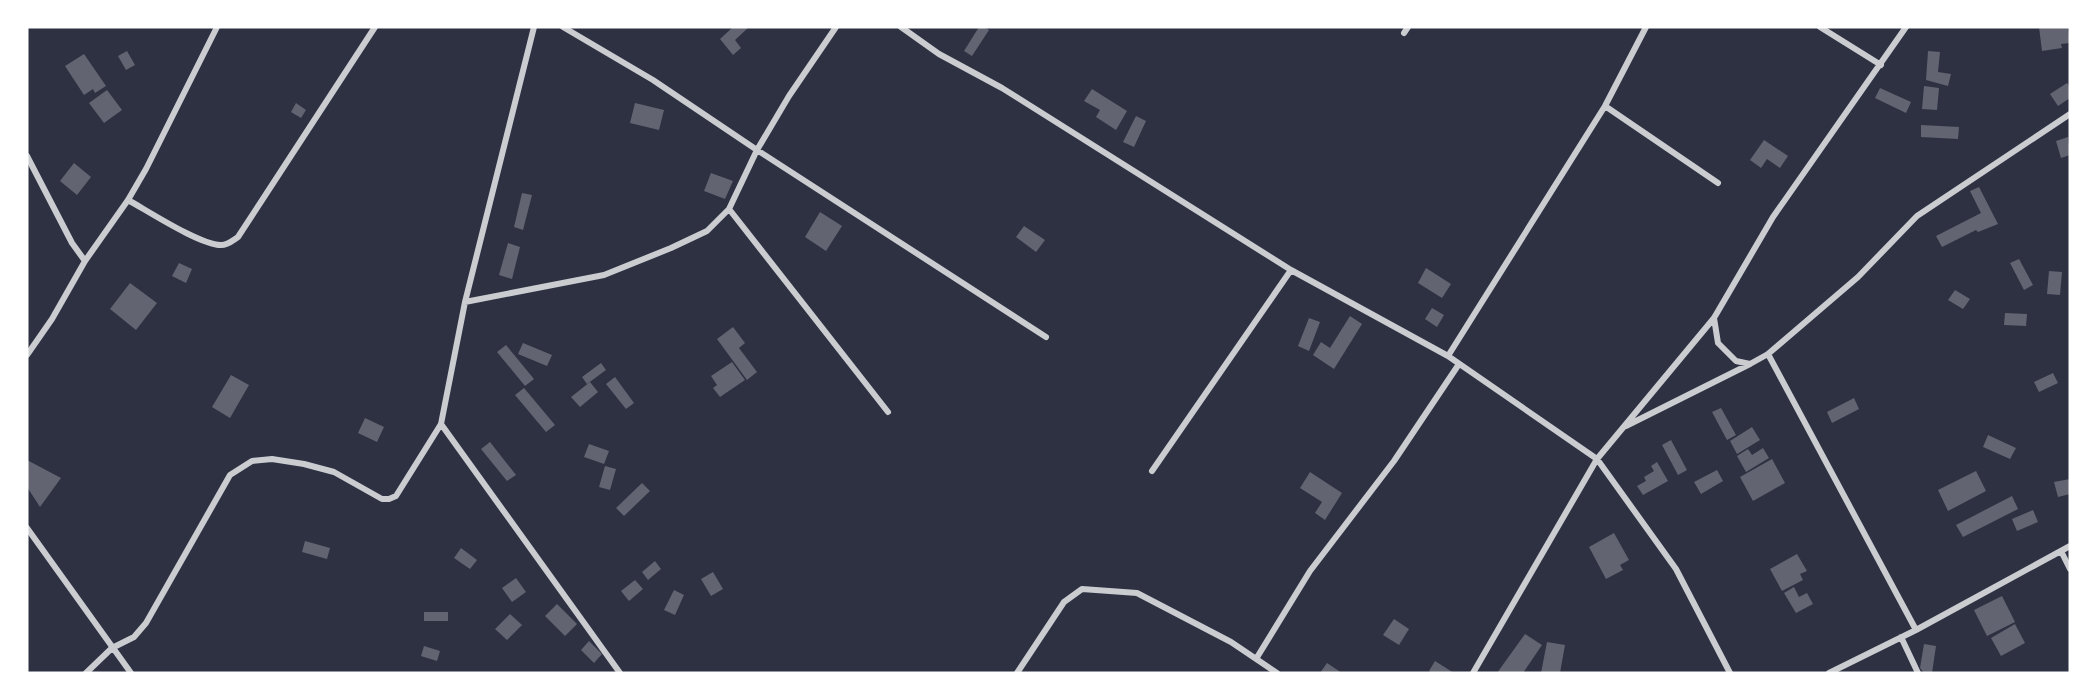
<svg xmlns="http://www.w3.org/2000/svg" width="2097" height="700" font-family="'PT Sans Narrow',sans-serif">
<style>
.building{fill:#626471}
.lines{fill:none;stroke-linecap:round;stroke-linejoin:round}
.minor{stroke:#caccd0;stroke-width:6}
</style>
<rect width="100%" height="100%" fill="#2d3142"/>
<path class="building" d="M 733,27 L 749,27 L 735,40 L 741,48 L 733,55 L 720,39 Z
M 979,27 L 984,27 L 989,30 L 972,56 L 964,51 Z
M 2039,27 L 2068,27 L 2070,43 L 2061,44 L 2062,48 L 2042,51 Z
M 127,51 L 135,65 L 126,70 L 118,56 Z
M 1928,51 L 1940,52 L 1938,72 L 1951,74 L 1948,86 L 1926,80 Z
M 84,54 L 106,86 L 95,93 L 93,89 L 84,95 L 65,66 Z
M 2067,83 L 2070,87 L 2070,98 L 2058,106 L 2050,94 Z
M 1924,86 L 1939,88 L 1937,110 L 1922,109 Z
M 1880,88 L 1911,102 L 1906,113 L 1875,98 Z
M 1092,89 L 1127,111 L 1116,130 L 1096,117 L 1100,110 L 1084,101 Z
M 107,90 L 122,110 L 104,123 L 89,103 Z
M 296,103 L 306,110 L 301,118 L 291,112 Z
M 635,103 L 664,110 L 659,130 L 630,123 Z
M 1136,116 L 1146,121 L 1134,147 L 1123,142 Z
M 1921,125 L 1959,127 L 1958,139 L 1921,137 Z
M 2068,137 L 2070,155 L 2061,158 L 2056,141 Z
M 1764,140 L 1788,156 L 1780,168 L 1767,159 L 1761,168 L 1750,160 Z
M 74,163 L 91,177 L 77,195 L 60,181 Z
M 711,173 L 733,181 L 725,199 L 704,191 Z
M 1979,187 L 1998,224 L 1978,232 L 1976,230 L 1942,247 L 1936,236 L 1981,213 L 1970,191 Z
M 522,193 L 532,195 L 523,230 L 514,227 Z
M 820,212 L 842,226 L 826,251 L 805,237 Z
M 1024,226 L 1045,240 L 1036,252 L 1016,237 Z
M 508,243 L 520,247 L 512,279 L 499,275 Z
M 2019,259 L 2033,285 L 2024,290 L 2010,263 Z
M 179,263 L 192,269 L 186,283 L 172,276 Z
M 1426,268 L 1451,284 L 1442,298 L 1418,283 Z
M 2049,271 L 2062,272 L 2060,295 L 2047,294 Z
M 130,283 L 157,303 L 136,330 L 110,309 Z
M 1955,290 L 1970,299 L 1963,309 L 1948,300 Z
M 1432,308 L 1444,315 L 1437,327 L 1425,319 Z
M 2005,313 L 2027,314 L 2026,326 L 2004,325 Z
M 1350,316 L 1362,324 L 1334,369 L 1313,355 L 1321,342 L 1330,348 Z
M 1309,318 L 1320,322 L 1309,351 L 1298,346 Z
M 733,327 L 745,343 L 739,348 L 757,372 L 747,380 L 717,339 Z
M 523,343 L 552,355 L 547,366 L 518,354 Z
M 506,345 L 534,379 L 525,386 L 497,352 Z
M 732,362 L 745,380 L 720,397 L 713,388 L 717,385 L 711,376 Z
M 601,363 L 606,370 L 587,384 L 582,377 Z
M 2053,373 L 2058,383 L 2039,392 L 2034,382 Z
M 231,375 L 249,385 L 230,418 L 212,407 Z
M 615,377 L 634,403 L 626,409 L 606,384 Z
M 590,382 L 598,392 L 580,407 L 571,397 Z
M 524,388 L 555,425 L 546,432 L 515,395 Z
M 1854,398 L 1859,409 L 1832,423 L 1827,412 Z
M 1721,408 L 1736,435 L 1727,440 L 1712,412 Z
M 365,418 L 384,427 L 377,442 L 358,433 Z
M 1752,427 L 1760,440 L 1737,454 L 1730,441 Z
M 1988,435 L 2016,448 L 2010,459 L 1983,447 Z
M 1671,440 L 1687,470 L 1678,475 L 1662,445 Z
M 490,442 L 516,475 L 507,481 L 481,449 Z
M 589,444 L 609,451 L 604,464 L 584,457 Z
M 1763,448 L 1769,458 L 1746,472 L 1737,456 L 1748,449 L 1752,455 Z
M 1772,459 L 1785,483 L 1753,501 L 1740,477 Z
M 27,460 L 61,478 L 40,507 L 27,487 Z
M 1657,462 L 1668,481 L 1643,495 L 1637,486 L 1646,481 L 1644,477 L 1654,471 L 1651,466 Z
M 605,466 L 616,469 L 610,490 L 599,487 Z
M 1717,470 L 1723,481 L 1701,494 L 1694,482 Z
M 1976,471 L 1986,491 L 1948,511 L 1938,490 Z
M 1310,472 L 1342,493 L 1325,520 L 1315,513 L 1322,502 L 1300,488 Z
M 2070,479 L 2070,494 L 2058,497 L 2054,482 Z
M 642,483 L 650,491 L 624,516 L 616,508 Z
M 2012,496 L 2018,509 L 1963,537 L 1956,525 Z
M 2033,510 L 2038,522 L 2017,531 L 2012,519 Z
M 1614,533 L 1629,560 L 1620,565 L 1623,570 L 1606,579 L 1589,547 Z
M 305,541 L 330,548 L 327,559 L 302,552 Z
M 461,548 L 477,560 L 470,569 L 454,558 Z
M 1797,554 L 1807,571 L 1800,574 L 1803,580 L 1782,591 L 1770,569 Z
M 655,561 L 661,569 L 648,580 L 642,572 Z
M 713,572 L 723,589 L 711,596 L 701,579 Z
M 516,578 L 526,592 L 512,602 L 502,588 Z
M 635,580 L 643,589 L 629,601 L 621,591 Z
M 1794,587 L 1799,597 L 1807,593 L 1813,604 L 1796,613 L 1784,593 Z
M 674,590 L 684,595 L 675,615 L 664,610 Z
M 2002,596 L 2015,622 L 1987,636 L 1974,610 Z
M 557,604 L 577,624 L 565,636 L 545,616 Z
M 424,612 L 448,612 L 448,621 L 424,621 Z
M 510,614 L 522,625 L 507,640 L 495,629 Z
M 1394,619 L 1409,629 L 1399,645 L 1383,635 Z
M 2015,624 L 2025,643 L 2001,656 L 1991,638 Z
M 1525,634 L 1542,645 L 1523,673 L 1497,673 Z
M 589,641 L 602,654 L 594,663 L 581,650 Z
M 1547,642 L 1565,645 L 1560,673 L 1541,673 Z
M 1924,644 L 1936,646 L 1932,673 L 1924,673 L 1920,668 Z
M 424,646 L 440,651 L 437,661 L 421,656 Z
M 1435,661 L 1454,673 L 1432,673 L 1429,671 Z
M 1327,663 L 1342,673 L 1320,673 Z"/>
<g class="lines">
<path class="minor" d="M 563,27 L 653,80 L 757,150 L 1046,337
M 901,27 L 939,54 L 1002,88 L 1291,270 L 1448,356 L 1597,459 L 1676,569 L 1730,673
M 1820,27 L 1881,65
M 1404,33 L 1408,27
M 1605,106 L 1718,183
M 27,156 L 72,243 L 85,261
M 128,200 C 148,211 200,245 221,245 C 228,245 232,241 238,237 L 375,27
M 729,209 L 888,412
M 465,302 L 604,275 L 671,248 L 707,231 L 729,209 L 757,150 L 789,96 L 836,27
M 1714,318 L 1718,343 L 1736,361 L 1750,364
M 1768,354 L 1916,630
M 27,355 L 52,319 L 85,261 L 128,200 L 146,169 L 217,27
M 1448,356 L 1605,106 L 1646,27
M 441,424 L 620,673
M 1626,426 L 1750,364 L 1768,354 L 1858,277 L 1917,216 L 2070,114
M 1152,471 L 1291,270
M 27,528 L 131,673
M 2061,551 L 2070,569
M 1901,637 L 1918,673
M 1256,659 L 1310,571 L 1394,461 L 1459,364
M 86,673 L 112,648 L 134,637 L 146,623 L 230,475 L 252,461 L 272,459 L 304,464 L 334,472 L 382,499 L 389,499 L 396,496 L 441,424 L 465,302 L 534,27
M 1017,673 L 1064,602 L 1082,589 L 1137,593 L 1231,642 L 1277,673
M 1473,673 L 1597,459 L 1714,318 L 1773,217 L 1906,27
M 1829,673 L 1916,630 L 2070,546"/>
</g>
<rect width="2097" height="700" fill="none" stroke="#ffffff" stroke-width="57"/>
</svg>
